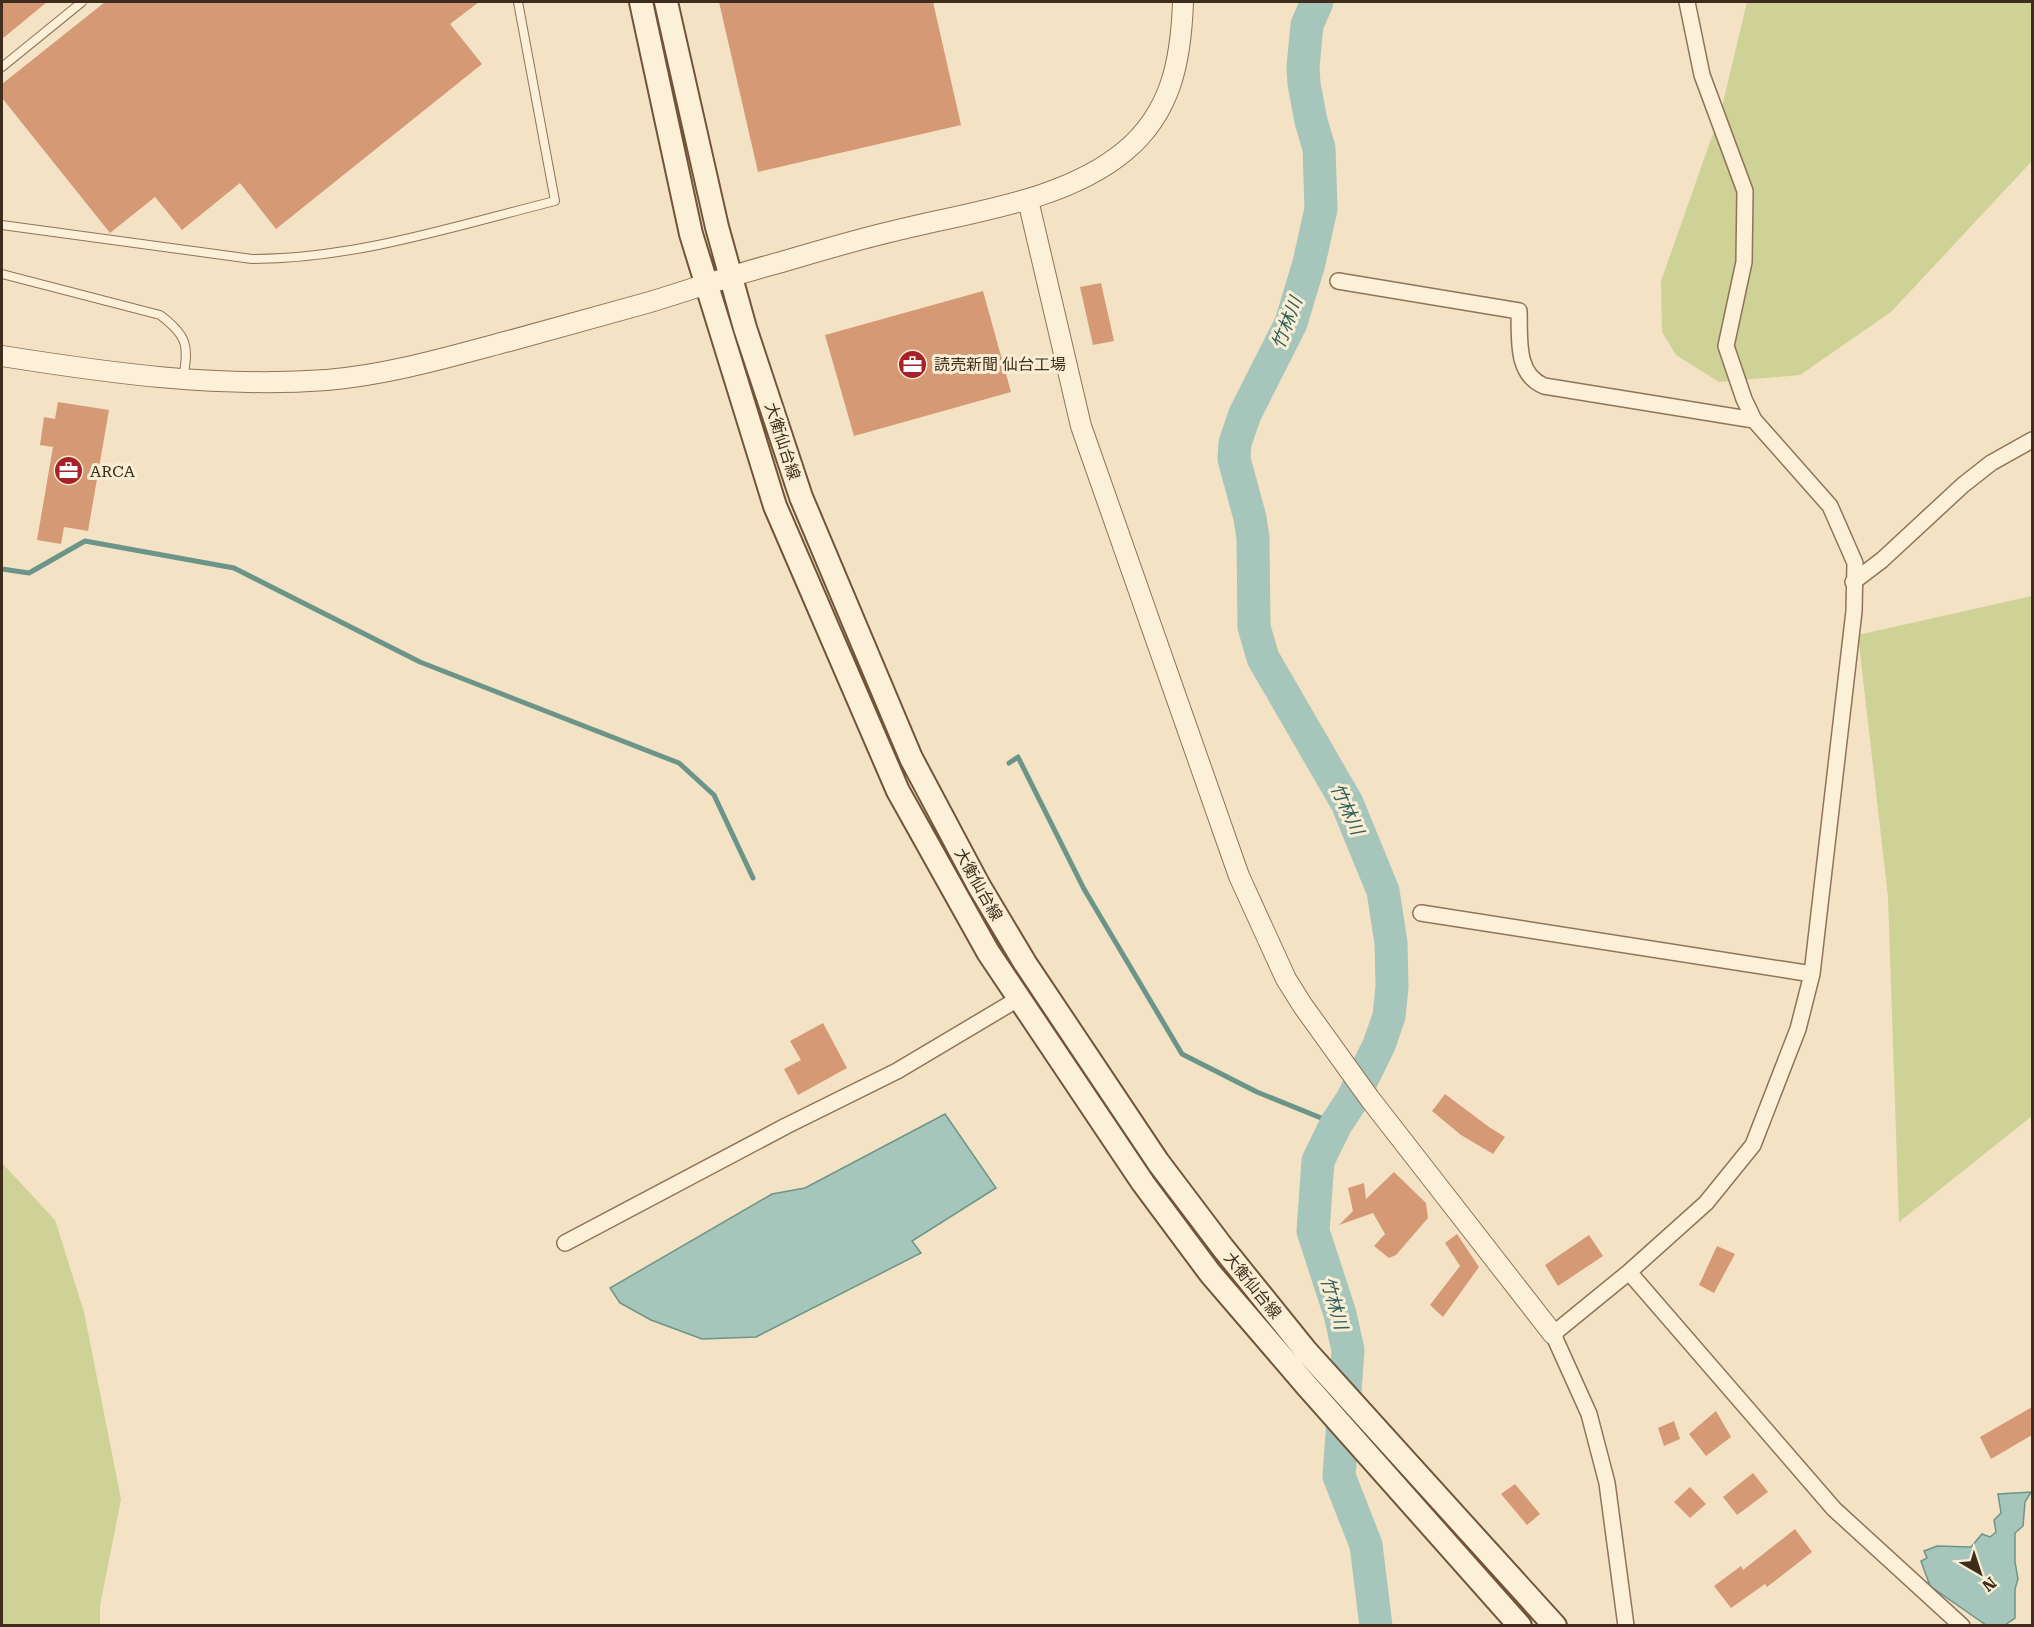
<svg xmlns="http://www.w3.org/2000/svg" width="2034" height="1627" font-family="'Roboto Serif','Noto Sans JP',serif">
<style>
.green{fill:#ced296}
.water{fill:#a6c5bb;stroke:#6c9589;stroke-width:1.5}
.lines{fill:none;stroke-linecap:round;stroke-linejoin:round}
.stream{stroke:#6c9589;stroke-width:5}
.river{stroke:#a6c5bb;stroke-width:33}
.building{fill:#d59976}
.service-casing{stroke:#907358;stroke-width:10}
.minor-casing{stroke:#907358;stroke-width:18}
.tertiary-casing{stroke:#907358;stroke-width:22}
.secondary-casing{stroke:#72543b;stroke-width:26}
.service{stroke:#fcf0d8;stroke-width:8}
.minor{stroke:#fcf0d8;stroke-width:15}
.tertiary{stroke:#fcf0d8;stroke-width:20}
.secondary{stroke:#fcf0d8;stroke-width:22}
.labels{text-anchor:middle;stroke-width:6;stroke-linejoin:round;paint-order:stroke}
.poi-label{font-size:16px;fill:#3e2c1d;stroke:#f9edd4;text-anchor:start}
.street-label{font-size:16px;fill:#3e2c1d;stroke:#f9edd4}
.water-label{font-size:18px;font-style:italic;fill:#2b5f5a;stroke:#f9edd4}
</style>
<rect width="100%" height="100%" fill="#f3e3c4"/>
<path class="green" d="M 1747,2 L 2032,2 L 2032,161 L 1891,312 L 1800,375 L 1719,382 L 1676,355 L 1662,332 L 1661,281 L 1721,111 Z
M 2032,596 L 2032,1116 L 1899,1222 L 1888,897 L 1858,635 Z
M 2,1163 L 55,1220 L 84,1312 L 121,1499 L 100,1606 L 100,1625 L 2,1625 Z"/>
<path class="water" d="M 945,1114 L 996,1188 L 912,1241 L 921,1253 L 756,1337 L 702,1339 L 651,1320 L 620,1303 L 610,1288 L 772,1194 L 805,1188 Z
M 2031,1492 L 2025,1502 L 2023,1526 L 2015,1533 L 2015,1562 L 2018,1579 L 2015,1589 L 2015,1618 L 2005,1625 L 1986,1625 L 1930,1586 L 1921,1561 L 1927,1558 L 1924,1551 L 1937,1546 L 1971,1547 L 1982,1534 L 1990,1537 L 1996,1532 L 1994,1520 L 2001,1513 L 1998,1494 Z"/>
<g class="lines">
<path class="stream" d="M 2,569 L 29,573 L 85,541 L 234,568 L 420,662 L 679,763 L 714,795 L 753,878
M 1009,763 L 1018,757 L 1084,889 L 1182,1054 L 1257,1092 L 1336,1124"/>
<path class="river" d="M 1317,2 L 1307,25 L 1303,67 L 1304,84 L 1311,121 L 1319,148 L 1321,209 L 1309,263 L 1291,323 L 1245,414 L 1235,443 L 1234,459 L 1250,518 L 1253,538 L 1254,627 L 1263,658 L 1347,803 L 1383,891 L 1391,943 L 1392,987 L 1389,1016 L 1379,1045 L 1352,1100 L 1336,1124 L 1318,1161 L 1313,1231 L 1340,1314 L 1348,1350 L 1339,1476 L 1366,1545 L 1376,1626"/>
</g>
<path class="building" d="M 2,2 L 47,2 L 2,39 Z
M 105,2 L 479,2 L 450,24 L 482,64 L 276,229 L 240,183 L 182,230 L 155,197 L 110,233 L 2,98 L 2,84 Z
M 719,2 L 933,2 L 961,125 L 758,172 Z
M 1101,283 L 1114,341 L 1093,345 L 1080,287 Z
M 983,291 L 1011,392 L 854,436 L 825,335 Z
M 58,402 L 109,410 L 88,531 L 64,527 L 61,544 L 37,540 L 53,447 L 40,445 L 44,417 L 55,419 Z
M 823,1023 L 847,1068 L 798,1095 L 784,1069 L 801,1060 L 790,1041 Z
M 1445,1094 L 1489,1127 L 1505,1137 L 1493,1154 L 1461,1135 L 1432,1111 Z
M 1394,1172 L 1426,1203 L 1428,1218 L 1396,1255 L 1389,1258 L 1374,1246 L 1385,1234 L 1373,1213 L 1339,1225 L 1353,1211 L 1348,1188 L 1364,1183 L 1366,1199 Z
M 1457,1234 L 1479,1267 L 1443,1317 L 1430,1305 L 1460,1266 L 1445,1243 Z
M 1589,1235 L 1603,1256 L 1558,1286 L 1545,1265 Z
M 1717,1246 L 1735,1254 L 1714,1293 L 1699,1285 Z
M 2032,1407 L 2032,1435 L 1991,1459 L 1980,1437 Z
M 1716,1411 L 1731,1437 L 1706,1456 L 1689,1434 Z
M 1674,1421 L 1680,1439 L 1664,1446 L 1658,1428 Z
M 1753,1473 L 1768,1492 L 1737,1515 L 1723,1497 Z
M 1515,1484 L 1540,1514 L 1527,1525 L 1501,1494 Z
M 1690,1487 L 1706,1504 L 1690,1518 L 1674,1502 Z
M 1795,1529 L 1812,1552 L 1767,1587 L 1765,1584 L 1731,1608 L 1714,1586 L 1741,1566 L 1743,1570 Z"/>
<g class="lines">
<defs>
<path id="service" d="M 2,67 L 82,2
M 2,225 L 252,259 C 355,259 455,226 555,201 L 518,2
M 2,274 L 160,315 C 188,336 189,346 183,379"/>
<path id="minor" d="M 1338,281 L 1519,311 C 1520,338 1515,374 1544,386 L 1754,420
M 1853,582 L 1882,560 L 1963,485 L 1991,463 L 2032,440
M 1421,913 L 1812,974
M 565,1243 L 786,1126 L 897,1071 L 1018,999
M 1629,1272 L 1834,1509 L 1962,1626
M 1626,1626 L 1607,1483 L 1589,1414 L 1553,1334 L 1629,1272 L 1706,1203 L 1753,1145 L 1798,1029 L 1812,974 L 1854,611 L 1855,563 L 1830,506 L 1754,420 L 1744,399 L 1726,346 L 1744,262 L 1745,191 L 1702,75 L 1687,2"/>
<path id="tertiary" d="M 1028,200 L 1081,426 L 1239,876 L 1286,979 L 1303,1006 L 1370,1099 L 1553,1334
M 2,356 C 109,373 217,388 327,380 C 388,375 449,357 509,341 C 556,328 603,315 650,302 C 693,289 735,274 778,263 C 816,252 855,240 894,231 C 968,212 1064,202 1125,151 C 1172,112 1181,59 1183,2"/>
<path id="secondary" d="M 641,2 L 691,234 L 775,506 L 898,791 L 988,952 L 1143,1183 L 1210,1273 L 1307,1386 L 1520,1626
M 666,2 L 717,227 L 745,328 L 801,497 L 911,758 L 979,886 L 1025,963 L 1158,1162 L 1223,1248 L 1306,1351 L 1555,1626"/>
</defs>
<use href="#service" class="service-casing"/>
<use href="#minor" class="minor-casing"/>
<use href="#tertiary" class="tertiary-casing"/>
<use href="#secondary" class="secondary-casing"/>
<use href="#service" class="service"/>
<use href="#minor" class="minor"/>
<use href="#tertiary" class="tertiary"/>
<use href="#secondary" class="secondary"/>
</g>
<defs>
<symbol id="office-disc" viewBox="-11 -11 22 22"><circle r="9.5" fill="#a62128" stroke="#f9edd4"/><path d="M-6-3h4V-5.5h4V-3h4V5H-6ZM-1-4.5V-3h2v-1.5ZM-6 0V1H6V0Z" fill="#fff"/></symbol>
</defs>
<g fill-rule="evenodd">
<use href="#office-disc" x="896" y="348" width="33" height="33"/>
<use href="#office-disc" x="52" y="454" width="33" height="33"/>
</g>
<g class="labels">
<g class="poi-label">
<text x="934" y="370">読売新聞 仙台工場</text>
<text x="90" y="477">ARCA</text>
</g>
<g class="street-label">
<text transform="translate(783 441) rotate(72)" y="6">大衡仙台線</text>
<text transform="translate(979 884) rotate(61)" y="6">大衡仙台線</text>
<text transform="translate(1253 1285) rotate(51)" y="6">大衡仙台線</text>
</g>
<g class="water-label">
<text transform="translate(1287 323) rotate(-69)" y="6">竹林川</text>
<text transform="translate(1347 809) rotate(65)" y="6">竹林川</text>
<text transform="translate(1334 1303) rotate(74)" y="6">竹林川</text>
</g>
</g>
<rect width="2034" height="1627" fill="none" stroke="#3e2c1d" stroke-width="6"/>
<g transform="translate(1980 1573) rotate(141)" stroke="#f9edd4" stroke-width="4.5" paint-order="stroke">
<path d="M0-4.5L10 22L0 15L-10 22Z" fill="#3e2c1d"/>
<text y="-9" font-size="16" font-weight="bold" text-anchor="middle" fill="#3e2c1d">N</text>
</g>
</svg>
